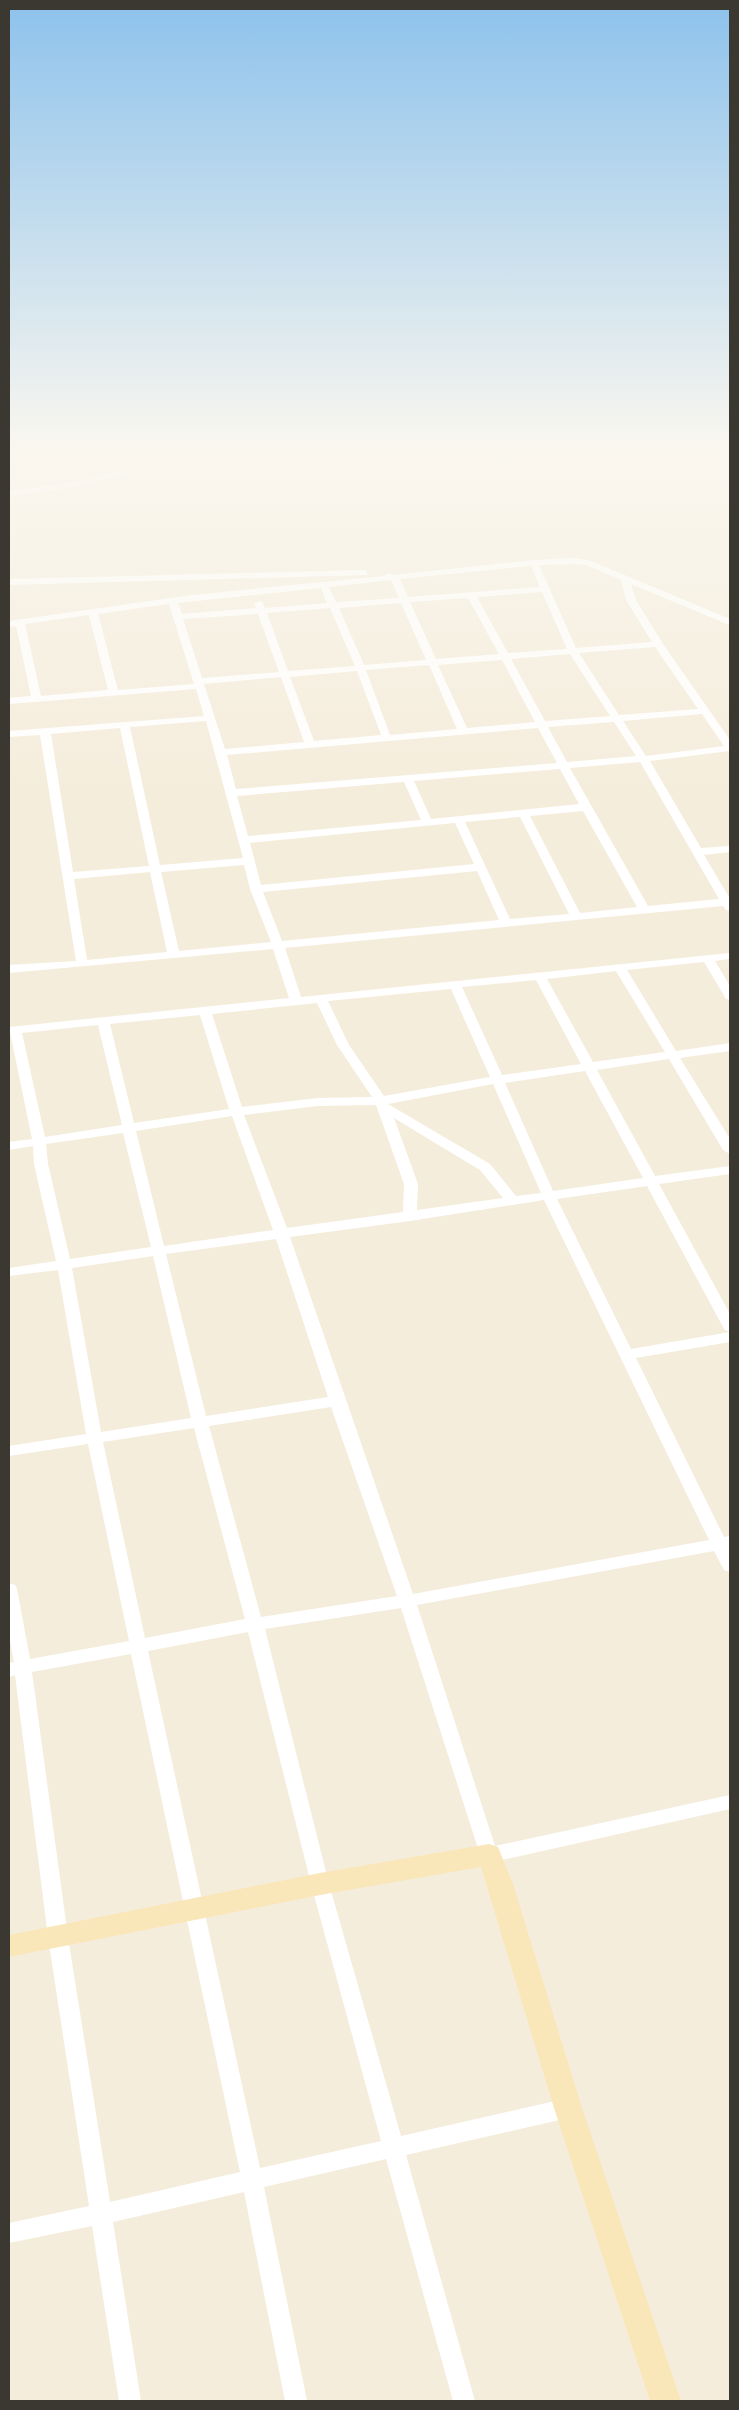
<svg xmlns="http://www.w3.org/2000/svg" width="739" height="2410" font-family="'Roboto Serif',serif">
<style>
.lines{fill:none;stroke-linecap:round;stroke-linejoin:round}
.street{fill:#fff;fill-rule:evenodd}
.secondary{fill:#f9e6b9;fill-rule:evenodd}
</style>
<rect width="100%" height="100%" fill="#f5eddc"/>
<g class="lines">
<path class="street" d="M 121,471 L 125,473 L 124,475 L 65,488 L 9,496 L 9,491 L 65,484 Z
M 575,558 L 591,561 L 730,619 L 730,625 L 727,624 L 631,584 L 636,600 L 663,644 L 730,740 L 730,751 L 650,761 L 701,848 L 730,846 L 730,852 L 704,855 L 730,899 L 730,911 L 726,910 L 723,906 L 285,948 L 301,997 L 730,953 L 730,959 L 715,961 L 730,986 L 730,1000 L 726,999 L 704,962 L 627,970 L 676,1051 L 730,1043 L 730,1051 L 680,1058 L 730,1139 L 730,1154 L 723,1150 L 669,1059 L 597,1070 L 655,1176 L 730,1166 L 730,1174 L 659,1184 L 730,1314 L 730,1332 L 725,1330 L 723,1327 L 647,1186 L 557,1199 L 631,1349 L 730,1332 L 730,1342 L 636,1358 L 724,1537 L 730,1536 L 730,1572 L 724,1570 L 714,1551 L 417,1605 L 495,1846 L 730,1795 L 730,1809 L 489,1863 L 482,1861 L 401,1608 L 265,1629 L 329,1884 L 401,2136 L 568,2098 L 575,2101 L 578,2108 L 575,2115 L 568,2118 L 406,2155 L 475,2401 L 453,2401 L 386,2159 L 264,2187 L 307,2401 L 285,2401 L 244,2192 L 113,2222 L 141,2401 L 119,2401 L 92,2226 L 9,2243 L 9,2223 L 89,2206 L 48,1937 L 15,1675 L 9,1677 L 9,1663 L 14,1662 L 9,1635 L 9,1583 L 15,1585 L 17,1589 L 30,1659 L 129,1641 L 88,1444 L 9,1456 L 9,1446 L 86,1434 L 58,1270 L 9,1276 L 9,1268 L 56,1261 L 34,1164 L 33,1146 L 9,1150 L 9,1142 L 32,1139 L 9,1027 L 289,998 L 273,949 L 9,973 L 9,965 L 76,961 L 40,735 L 9,737 L 9,731 L 204,716 L 196,689 L 9,704 L 9,698 L 31,696 L 16,626 L 9,627 L 9,621 L 192,595 L 384,576 L 388,573 L 393,575 L 534,560 ZM 575,564 L 586,565 L 621,580 L 626,600 L 652,642 L 576,648 L 539,565 ZM 531,566 L 540,587 L 408,597 L 400,579 ZM 391,580 L 399,598 L 336,602 L 329,587 ZM 321,588 L 327,603 L 265,608 L 262,602 L 259,601 L 254,604 L 256,608 L 182,614 L 178,603 ZM 542,592 L 567,649 L 508,653 L 477,597 ZM 468,598 L 499,654 L 436,659 L 410,602 ZM 401,603 L 426,660 L 364,665 L 339,608 ZM 169,604 L 194,684 L 118,690 L 98,614 ZM 330,608 L 355,666 L 288,671 L 267,613 ZM 258,614 L 279,672 L 202,678 L 183,619 ZM 89,615 L 108,690 L 41,696 L 25,624 ZM 655,647 L 698,709 L 619,715 L 579,653 ZM 570,654 L 610,716 L 545,721 L 511,659 ZM 502,660 L 535,722 L 467,728 L 438,665 ZM 429,665 L 457,729 L 390,735 L 366,670 ZM 357,671 L 381,735 L 314,741 L 290,677 ZM 281,677 L 304,742 L 225,749 L 204,684 ZM 702,714 L 724,746 L 646,756 L 623,721 ZM 206,721 L 243,858 L 160,865 L 130,727 ZM 614,722 L 636,756 L 567,762 L 548,727 ZM 120,728 L 149,866 L 73,872 L 51,734 ZM 538,728 L 557,763 L 236,789 L 227,755 ZM 640,762 L 719,899 L 648,906 L 570,768 ZM 560,769 L 579,804 L 431,819 L 414,781 ZM 404,782 L 421,820 L 248,836 L 237,796 ZM 583,811 L 637,907 L 580,913 L 530,816 ZM 520,817 L 569,914 L 510,919 L 465,822 ZM 455,823 L 474,864 L 261,885 L 250,843 ZM 244,865 L 250,889 L 271,942 L 179,951 L 161,872 ZM 477,871 L 499,920 L 282,941 L 263,892 ZM 150,872 L 167,952 L 87,960 L 74,879 ZM 616,971 L 665,1052 L 593,1062 L 547,979 ZM 536,980 L 581,1064 L 502,1075 L 462,987 ZM 451,989 L 490,1077 L 384,1096 L 349,1045 L 328,1001 ZM 317,1003 L 337,1045 L 372,1097 L 318,1098 L 242,1107 L 212,1014 ZM 200,1015 L 229,1109 L 134,1123 L 110,1024 ZM 98,1025 L 122,1125 L 45,1137 L 22,1033 ZM 585,1071 L 643,1178 L 553,1191 L 505,1083 ZM 493,1084 L 541,1193 L 516,1196 L 490,1164 L 388,1104 ZM 376,1105 L 404,1184 L 403,1212 L 287,1228 L 244,1115 L 318,1106 ZM 232,1116 L 273,1230 L 164,1246 L 136,1131 ZM 394,1118 L 480,1170 L 503,1198 L 417,1210 L 418,1184 ZM 123,1133 L 151,1247 L 70,1259 L 48,1164 L 46,1144 ZM 544,1200 L 709,1540 L 413,1594 L 290,1237 L 410,1221 ZM 276,1239 L 328,1397 L 206,1416 L 166,1254 ZM 153,1256 L 191,1418 L 101,1432 L 72,1268 ZM 331,1407 L 397,1596 L 261,1617 L 209,1426 ZM 194,1428 L 245,1619 L 145,1638 L 103,1442 ZM 248,1632 L 311,1884 L 381,2141 L 260,2168 L 148,1651 ZM 131,1654 L 240,2172 L 110,2202 L 68,1937 L 32,1672 Z
M 364,570 L 367,571 L 367,575 L 9,585 L 9,579 Z"/>
<path class="secondary" d="M 489,1844 L 498,1847 L 513,1884 L 582,2108 L 681,2401 L 650,2401 L 554,2108 L 481,1867 L 320,1895 L 9,1957 L 9,1935 L 320,1873 Z"/>
</g>
<linearGradient id="sky" x2="0" y2="1"><stop stop-color="#8dc2ec"/><stop offset="0.57" stop-color="#faf7ef"/><stop offset="1" stop-color="#faf7ef" stop-opacity="0"/></linearGradient>
<rect width="739" height="788" fill="url(#sky)"/>
<rect width="739" height="2410" fill="none" stroke="#3a3831" stroke-width="20"/>
</svg>
